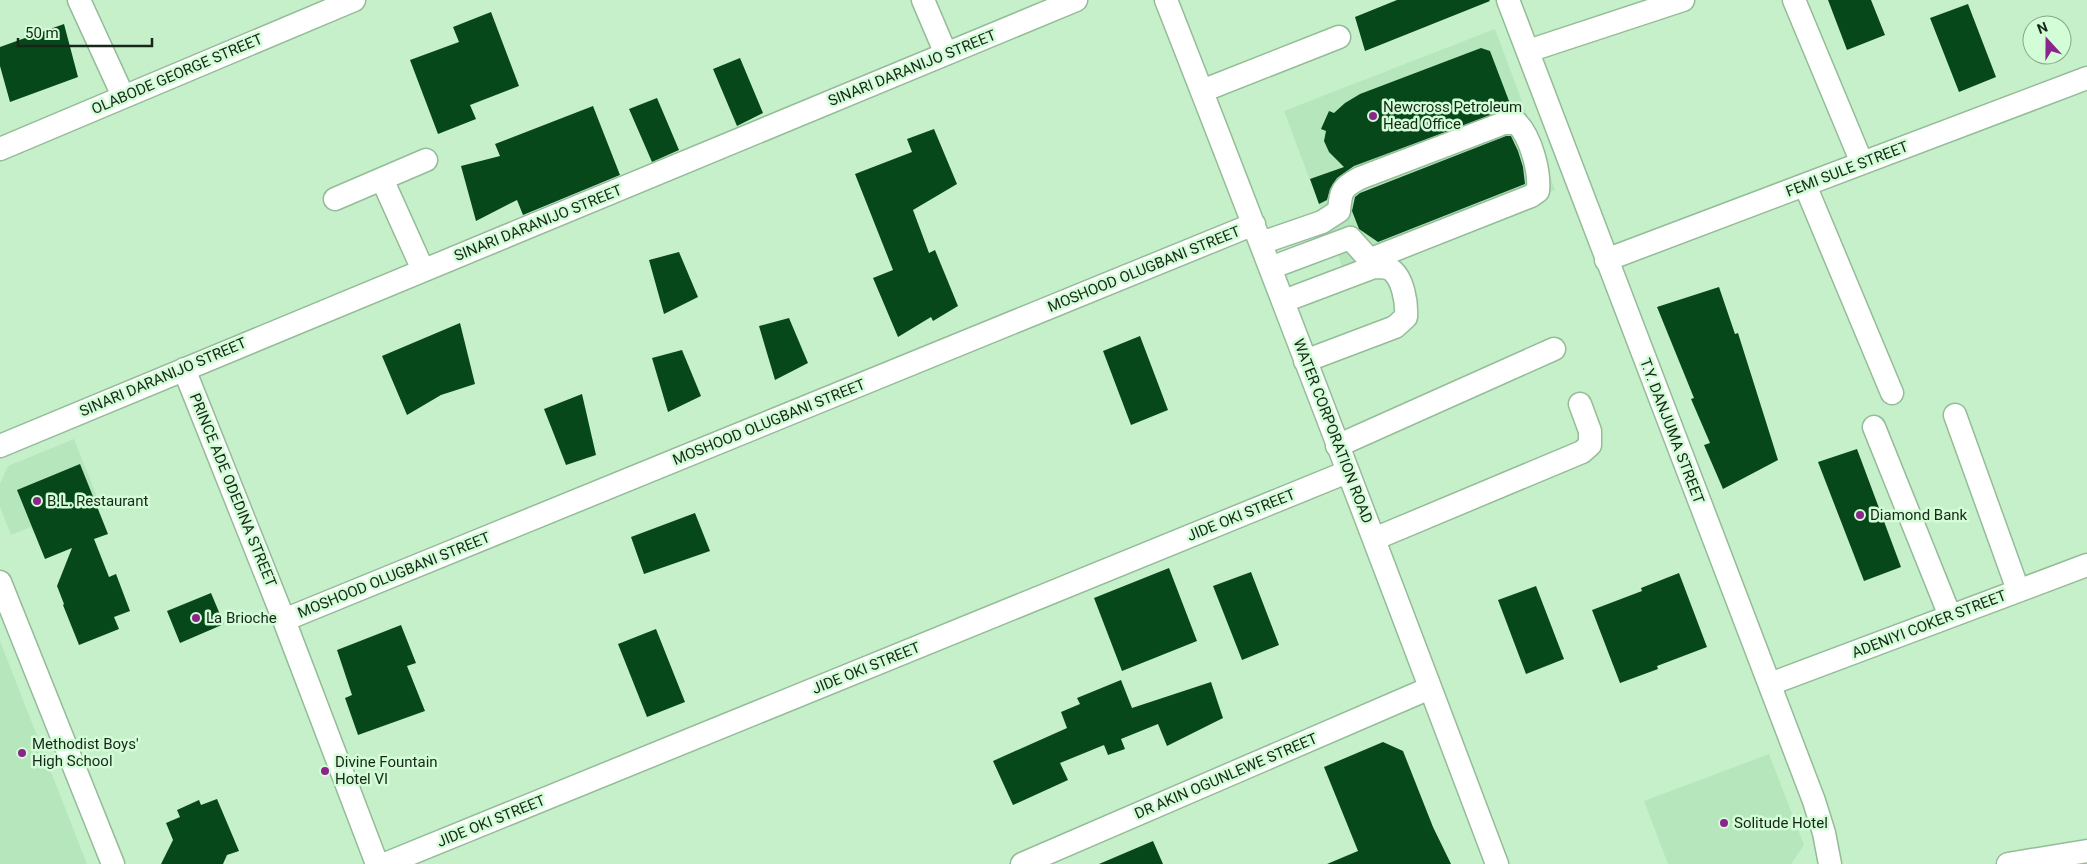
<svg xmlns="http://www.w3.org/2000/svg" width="2087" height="864" font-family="Roboto,sans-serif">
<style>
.built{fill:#b6e6bb}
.building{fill:#07481a}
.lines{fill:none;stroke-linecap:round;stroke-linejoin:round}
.minor-casing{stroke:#94bc98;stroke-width:25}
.minor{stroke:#fff;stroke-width:22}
.poi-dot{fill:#8b258c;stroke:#d3fdd7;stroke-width:2}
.labels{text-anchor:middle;stroke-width:5;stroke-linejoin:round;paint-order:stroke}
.street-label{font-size:15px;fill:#172719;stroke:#d3fdd7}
.poi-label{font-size:15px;fill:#172719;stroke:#d3fdd7;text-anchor:start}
</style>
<rect width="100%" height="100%" fill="#c6f0ca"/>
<path class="built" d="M 1495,29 L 1555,190 L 1344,271 L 1284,111 Z
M 74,439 L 101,507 L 34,534 L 31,527 L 11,535 L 0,507 L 0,484 L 8,466 Z
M 0,641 L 87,864 L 0,864 Z
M 1769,754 L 1804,845 L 1791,864 L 1668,864 L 1644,801 Z"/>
<path class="building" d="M 1397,0 L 1489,0 L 1490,1 L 1365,51 L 1355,17 Z
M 1828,0 L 1871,0 L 1885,35 L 1847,50 Z
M 1968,4 L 1996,77 L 1959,92 L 1930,18 Z
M 491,12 L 519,86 L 470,105 L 476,119 L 438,134 L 410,60 L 459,42 L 453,27 Z
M 64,24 L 78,77 L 10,102 L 0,66 L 0,47 Z
M 1481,48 L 1490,51 L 1509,101 L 1505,110 L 1354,166 L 1337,178 L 1330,189 L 1327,200 L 1319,204 L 1310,179 L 1344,167 L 1329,152 L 1324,141 L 1326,131 L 1321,129 L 1329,111 L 1334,113 L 1345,103 L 1360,94 Z
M 740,58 L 763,113 L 737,126 L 713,69 Z
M 657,98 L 679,150 L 652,162 L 629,109 Z
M 593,106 L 620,175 L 523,215 L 517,200 L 476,221 L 461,166 L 500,156 L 495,144 Z
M 934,129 L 957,184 L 913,210 L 929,253 L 935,250 L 958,306 L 933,321 L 931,317 L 898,337 L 873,278 L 893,270 L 855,174 L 912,152 L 907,139 Z
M 1506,136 L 1511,136 L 1518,151 L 1523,167 L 1525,184 L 1378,242 L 1359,229 L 1352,211 L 1355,197 L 1360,193 Z
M 679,252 L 698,297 L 664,314 L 649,260 Z
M 1719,287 L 1735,334 L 1738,333 L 1778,460 L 1723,489 L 1704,445 L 1710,443 L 1691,399 L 1694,398 L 1657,307 Z
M 789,318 L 808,363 L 775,380 L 759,326 Z
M 460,323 L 475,384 L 441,395 L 407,415 L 382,356 Z
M 1140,336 L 1168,410 L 1131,425 L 1103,351 Z
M 682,350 L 701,396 L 668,412 L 652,358 Z
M 582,394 L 596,455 L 566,465 L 544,409 Z
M 1857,449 L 1901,567 L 1864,581 L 1818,462 Z
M 80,464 L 108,534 L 94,539 L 109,577 L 116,574 L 130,611 L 114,617 L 119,629 L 79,645 L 63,605 L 64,604 L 57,586 L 72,548 L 45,559 L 17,490 Z
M 695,513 L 710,551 L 644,574 L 631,537 Z
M 1169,568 L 1197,641 L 1122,671 L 1094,598 Z
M 1251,572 L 1279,645 L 1242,660 L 1213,586 Z
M 1679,573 L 1707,647 L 1657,666 L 1658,669 L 1620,683 L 1592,610 L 1642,591 L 1641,588 Z
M 1536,586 L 1564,659 L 1526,674 L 1498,600 Z
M 211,593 L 224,624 L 180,643 L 167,611 Z
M 401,625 L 416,663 L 407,666 L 425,711 L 358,735 L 345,698 L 352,695 L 337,650 Z
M 656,629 L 685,702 L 647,717 L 618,644 Z
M 1121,680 L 1132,708 L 1211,682 L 1223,718 L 1167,746 L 1158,724 L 1121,739 L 1125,749 L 1108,755 L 1104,745 L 1060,763 L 1068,780 L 1013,805 L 993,761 L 1067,728 L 1061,712 L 1080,704 L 1077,698 Z
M 1383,742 L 1403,751 L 1433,827 L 1451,864 L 1327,864 L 1358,851 L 1324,767 Z
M 217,799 L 239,851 L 227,855 L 223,864 L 161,864 L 173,840 L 166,823 L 180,817 L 177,810 L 199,800 L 201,805 Z
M 1153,841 L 1163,864 L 1099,864 Z"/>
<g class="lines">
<defs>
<path id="minor" d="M 79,0 L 123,96
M 923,0 L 946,54
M 1166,0 C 1279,287 1388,576 1497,864
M 1508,0 L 1814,801 L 1824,833 L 1830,864
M 1794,0 L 1862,163
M 1528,51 L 1683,0
M 1202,91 L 1339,37
M 0,149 L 354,0
M 382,179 L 423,270
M 1805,185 L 1892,393
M 335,199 L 426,160
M 1261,243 L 1322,222 L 1339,211 C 1341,191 1341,188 1360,178 L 1504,123 L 1517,123 C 1531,138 1540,171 1538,191 L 1531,196 L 1374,258 L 1369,259 L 1350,238 L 1270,268
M 1606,260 L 2087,78
M 1284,301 L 1374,267 C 1379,267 1385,267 1390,269 C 1403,277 1407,303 1406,317 L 1395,327 L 1305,361
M 184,369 L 284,620 L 377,864
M 1955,415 L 2018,590
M 1874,427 L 1950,616
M 0,446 L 1076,0
M 1337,446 L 1554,349
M 1374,539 L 1582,452 L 1590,445 L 1590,431 L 1580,404
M 0,582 L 113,864
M 284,620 L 1254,224
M 1770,684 L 2087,565
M 385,864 L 1347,472
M 1022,864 L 1430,688
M 2008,864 L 2087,851"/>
</defs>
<use href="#minor" class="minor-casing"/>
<use href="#minor" class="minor"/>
</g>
<g class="poi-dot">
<circle cx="1373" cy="116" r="5"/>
<circle cx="37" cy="501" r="5"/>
<circle cx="1860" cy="515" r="5"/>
<circle cx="196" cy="618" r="5"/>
<circle cx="22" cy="753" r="5"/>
<circle cx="325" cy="771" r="5"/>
<circle cx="1724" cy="823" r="5"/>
</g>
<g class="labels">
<g class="street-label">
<text transform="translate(912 68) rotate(-22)" y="5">SINARI DARANIJO STREET</text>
<text transform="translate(177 74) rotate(-23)" y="5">OLABODE GEORGE STREET</text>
<text transform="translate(1847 169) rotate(-21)" y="5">FEMI SULE STREET</text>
<text transform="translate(538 223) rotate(-22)" y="5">SINARI DARANIJO STREET</text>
<text transform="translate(1144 269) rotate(-22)" y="5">MOSHOOD OLUGBANI STREET</text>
<text transform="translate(163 377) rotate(-23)" y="5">SINARI DARANIJO STREET</text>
<text transform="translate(769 422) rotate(-22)" y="5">MOSHOOD OLUGBANI STREET</text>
<text transform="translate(1333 431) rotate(69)" y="5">WATER CORPORATION ROAD</text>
<text transform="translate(1672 431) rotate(69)" y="5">T.Y. DANJUMA STREET</text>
<text transform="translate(233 490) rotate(68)" y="5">PRINCE ADE ODEDINA STREET</text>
<text transform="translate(1241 515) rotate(-22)" y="5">JIDE OKI STREET</text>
<text transform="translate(394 575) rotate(-22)" y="5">MOSHOOD OLUGBANI STREET</text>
<text transform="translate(1929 624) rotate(-21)" y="5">ADENIYI COKER STREET</text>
<text transform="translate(866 668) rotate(-22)" y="5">JIDE OKI STREET</text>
<text transform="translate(1226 776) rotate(-23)" y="5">DR AKIN OGUNLEWE STREET</text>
<text transform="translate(491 821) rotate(-22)" y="5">JIDE OKI STREET</text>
</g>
<g class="poi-label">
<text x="1383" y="112">Newcross Petroleum<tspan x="1383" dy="17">Head Office</tspan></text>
<text x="47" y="506">B.L. Restaurant</text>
<text x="1870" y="520">Diamond Bank</text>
<text x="206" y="623">La Brioche</text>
<text x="32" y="749">Methodist Boys'<tspan x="32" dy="17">High School</tspan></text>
<text x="335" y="767">Divine Fountain<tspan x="335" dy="17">Hotel VI</tspan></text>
<text x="1734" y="828">Solitude Hotel</text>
</g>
</g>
<g transform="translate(2047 40) rotate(339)"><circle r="24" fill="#d3fdd7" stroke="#88a78b"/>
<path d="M0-4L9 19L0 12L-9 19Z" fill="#8b258c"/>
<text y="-8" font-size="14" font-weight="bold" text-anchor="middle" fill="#172719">N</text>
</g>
<path d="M18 38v8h134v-8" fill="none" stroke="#172719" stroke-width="2.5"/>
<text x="25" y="38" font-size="15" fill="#172719" stroke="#d3fdd7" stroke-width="4" paint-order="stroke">50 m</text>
</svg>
